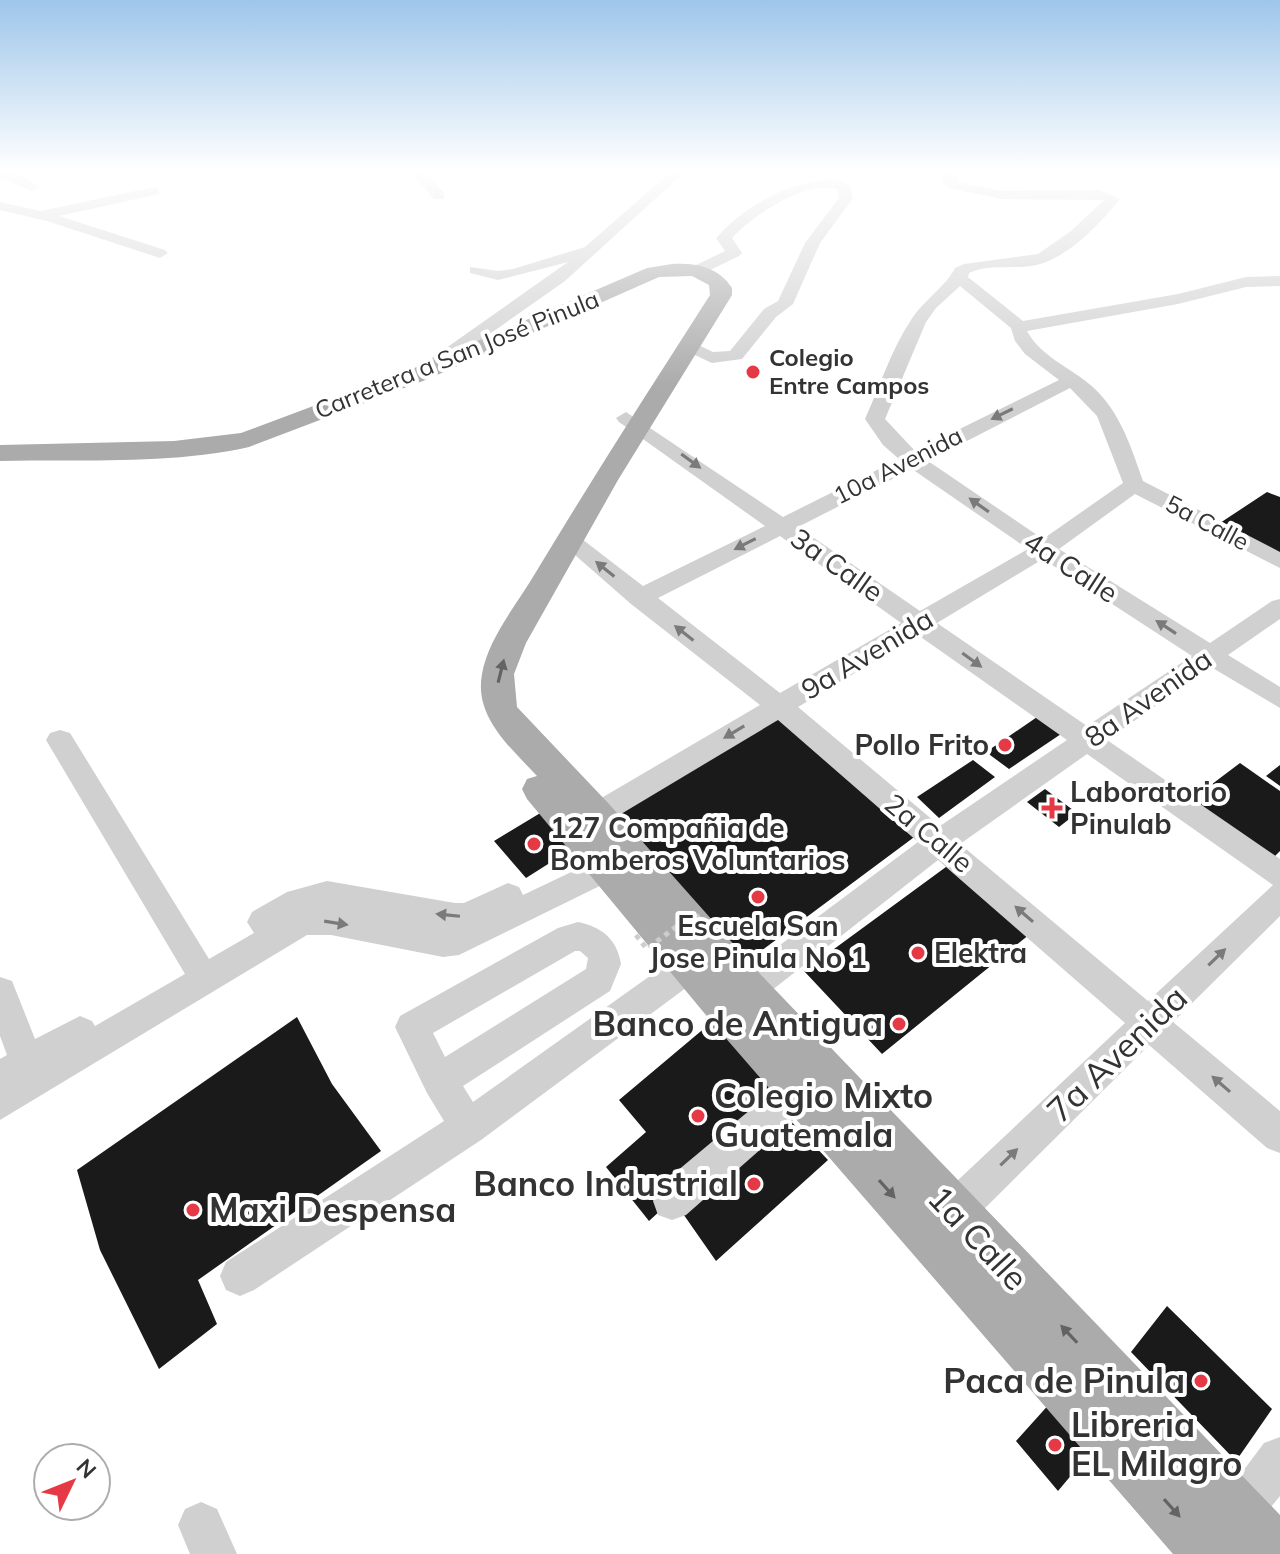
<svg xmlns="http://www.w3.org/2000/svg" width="1280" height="1554" font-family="Mulish,sans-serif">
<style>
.building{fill:#1a1a1a}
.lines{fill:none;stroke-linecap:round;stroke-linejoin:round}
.minor{fill:#d0d0d0;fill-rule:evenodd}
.major{fill:#ababab;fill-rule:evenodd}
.path-bridge{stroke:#cdcdcd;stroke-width:5;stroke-dasharray:5 5;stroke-linecap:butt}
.oneway{fill:#7a7a7a}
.oneway2{fill:#636363}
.poi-dot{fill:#e63946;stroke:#fff;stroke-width:3}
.labels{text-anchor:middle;stroke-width:8;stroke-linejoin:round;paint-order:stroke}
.far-street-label{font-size:24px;fill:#333;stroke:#fff}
.far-poi-label{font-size:24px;font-weight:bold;fill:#333;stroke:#fff;text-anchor:start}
.street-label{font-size:28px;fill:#333;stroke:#fff}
.poi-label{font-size:28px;font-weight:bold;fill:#333;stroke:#fff;text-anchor:start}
.near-poi-label{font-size:34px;font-weight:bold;fill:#333;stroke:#fff;text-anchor:end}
.near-street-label{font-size:34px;fill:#333;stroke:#fff}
</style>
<rect width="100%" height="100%" fill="#fff"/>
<path class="building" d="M 1267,492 L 1280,497 L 1280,553 L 1220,523 Z
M 782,715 L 921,832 L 745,963 L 610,820 Z
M 1040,715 L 1064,732 L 1009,769 L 986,752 Z
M 973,760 L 995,777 L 939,818 L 917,797 Z
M 1240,763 L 1280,791 L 1280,851 L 1270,861 L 1187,803 Z
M 1280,765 L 1280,786 L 1266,776 Z
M 1045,789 L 1077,813 L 1059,827 L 1027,802 Z
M 542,812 L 575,847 L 526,878 L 494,841 Z
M 950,864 L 1030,934 L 882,1054 L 804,971 Z
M 297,1017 L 332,1084 L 381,1151 L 198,1280 L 217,1324 L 159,1369 L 100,1250 L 77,1170 Z
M 713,1021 L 785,1096 L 649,1221 L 606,1167 L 646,1132 L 619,1100 Z
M 786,1116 L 828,1160 L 716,1261 L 679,1208 Z
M 1167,1306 L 1272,1409 L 1236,1461 L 1131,1352 Z
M 1052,1401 L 1094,1448 L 1058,1491 L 1016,1441 Z"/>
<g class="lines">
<path class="minor" d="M 408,169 L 422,169 L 444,193 L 444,199 L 434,199 Z
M 674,169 L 688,169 L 565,281 L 434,373 L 422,373 L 419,369 L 422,365 L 568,262 L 498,280 L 470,273 L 470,267 L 498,271 L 513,269 L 585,247 Z
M 945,169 L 959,169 L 958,182 L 1002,191 L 1099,190 L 1120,199 C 1100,224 1064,262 1031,266 C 1010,269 988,264 969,273 L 968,277 L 1023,321 L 1178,294 L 1246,277 L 1280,276 L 1280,286 L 1246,287 L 1178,304 L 1027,331 C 1043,360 1076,369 1098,392 C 1122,417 1132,450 1143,481 L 1280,552 L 1280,568 L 1135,494 L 1059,549 L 1210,643 L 1272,601 L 1280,599 L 1280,619 L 1228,655 L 1280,687 L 1280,708 L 1211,667 L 1107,740 L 1280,859 L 1280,916 L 1173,1022 L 1280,1111 L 1280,1153 L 1267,1148 L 1149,1045 L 967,1226 L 953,1231 L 939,1226 L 934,1212 L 939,1198 L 1125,1023 L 938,860 L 744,1012 L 732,1016 L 720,1012 L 715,1001 L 720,990 L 918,842 L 778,720 L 606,823 L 596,827 L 586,823 L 582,815 L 586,807 L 760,705 L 631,604 L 559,541 L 562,536 L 578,536 L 643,586 L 765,526 L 619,422 L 616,418 L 626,412 L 783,517 L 899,459 L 883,445 L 865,419 C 880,386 891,350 911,320 C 923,301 947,285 955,268 L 964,264 L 1038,254 L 1071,231 L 1104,200 L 1002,199 L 948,188 L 942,181 ZM 960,286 L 1011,328 L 1015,341 L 1025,354 L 1059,380 L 915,451 L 885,419 L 926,322 L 936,308 ZM 1070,388 L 1097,416 L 1123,483 L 1043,539 L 928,461 ZM 912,469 L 1028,549 L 920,611 L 798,527 ZM 780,536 L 901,623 L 780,693 L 658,598 ZM 1043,559 L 1192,656 L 1087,726 L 937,623 ZM 918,635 L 1067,740 L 940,826 L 798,707 ZM 1087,754 L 1273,885 L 1148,1001 L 960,844 Z
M 0,170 L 20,174 L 39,187 L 32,191 L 0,178 Z
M 832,179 L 849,184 L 853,198 L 820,243 L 793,304 L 776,317 L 742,359 L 712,363 L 684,350 L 681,346 L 690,341 L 713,352 L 730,351 L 764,309 L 778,301 L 805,243 L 839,198 L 837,189 C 807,179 752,216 732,238 L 742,253 L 739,256 L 702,274 L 690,274 L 690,268 L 725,251 L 716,238 L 719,235 C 747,204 790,182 832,179 Z
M 154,187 L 159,188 L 159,194 L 59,216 L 165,250 L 168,253 L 160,258 L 47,221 L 0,210 L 0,202 L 41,211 Z
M 60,730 L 70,733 L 209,959 L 254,933 L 247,922 L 252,912 L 287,892 L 327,881 L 455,903 L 464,903 L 508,883 L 519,887 L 523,895 L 607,855 L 618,859 L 622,868 L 618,877 L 459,955 L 443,957 L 331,935 L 307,935 L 0,1120 L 0,1059 L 7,1055 L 0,1036 L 0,977 L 12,981 L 35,1039 L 80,1016 L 92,1021 L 95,1026 L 185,974 L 46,740 L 50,733 Z
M 578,922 C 602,927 617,939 621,964 L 610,991 L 463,1086 L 473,1102 L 678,956 L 690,951 L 702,956 L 706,966 L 702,976 L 481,1140 L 254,1290 L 240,1296 L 226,1290 L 220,1276 L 226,1262 L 444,1121 L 427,1093 L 395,1027 L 400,1016 L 558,928 ZM 575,951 L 580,951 L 588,958 L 586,969 L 445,1057 L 433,1033 Z
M 800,1073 L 813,1079 L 818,1091 L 813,1103 L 686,1215 L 672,1220 L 658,1215 L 653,1201 L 658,1187 L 787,1079 Z
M 1280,1437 L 1280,1496 L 1233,1554 L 1179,1554 L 1186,1538 L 1222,1499 L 1264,1443 Z
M 201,1502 L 217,1509 L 237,1554 L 190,1554 L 178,1525 L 185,1509 Z"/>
<path class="major" d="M 672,264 C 697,263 718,267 732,288 L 732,295 L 618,480 L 526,643 L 514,674 L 517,707 L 609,804 L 761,975 L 1280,1515 L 1280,1554 L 1173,1554 L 710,1020 L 527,799 L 522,789 L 527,779 L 537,776 C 510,747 474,717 482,674 C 488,638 518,603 536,572 C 592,479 651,387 710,295 L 709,285 L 692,276 L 659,277 L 428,379 L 249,447 C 169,465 82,459 0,461 L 0,445 L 174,441 L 241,433 L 412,369 L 647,268 Z"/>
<path class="path-bridge" d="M 636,935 L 647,949 L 694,913 L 706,926"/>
</g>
<defs><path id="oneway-solid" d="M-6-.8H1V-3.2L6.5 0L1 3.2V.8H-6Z" transform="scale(2)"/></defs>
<g class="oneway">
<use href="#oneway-solid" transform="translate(1002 414) rotate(154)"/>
<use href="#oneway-solid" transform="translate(691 461) rotate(36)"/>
<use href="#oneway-solid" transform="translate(979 505) rotate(-145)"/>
<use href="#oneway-solid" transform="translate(745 544) rotate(153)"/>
<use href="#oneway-solid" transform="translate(605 569) rotate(-141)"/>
<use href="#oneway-solid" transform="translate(1166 627) rotate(-147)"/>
<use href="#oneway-solid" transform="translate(684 633) rotate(-142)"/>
<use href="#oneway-solid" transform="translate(972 660) rotate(36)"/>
<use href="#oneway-solid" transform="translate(734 732) rotate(149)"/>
<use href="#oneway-solid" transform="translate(1024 914) rotate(-139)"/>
<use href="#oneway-solid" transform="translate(448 915) rotate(-174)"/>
<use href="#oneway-solid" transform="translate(336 923) rotate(9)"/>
<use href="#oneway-solid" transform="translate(1217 957) rotate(-44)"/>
<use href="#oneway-solid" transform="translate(1221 1084) rotate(-139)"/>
<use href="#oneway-solid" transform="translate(1009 1157) rotate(-44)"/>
</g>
<g class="oneway2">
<use href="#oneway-solid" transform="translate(501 671) rotate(-76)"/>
<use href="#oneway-solid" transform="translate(887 1189) rotate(48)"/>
<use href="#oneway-solid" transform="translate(1069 1334) rotate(-133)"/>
<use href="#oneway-solid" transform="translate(1172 1508) rotate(48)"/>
</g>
<linearGradient id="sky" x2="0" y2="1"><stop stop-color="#9ec6ea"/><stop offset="0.44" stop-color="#fff"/><stop offset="1" stop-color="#fff" stop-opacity="0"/></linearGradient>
<rect width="1280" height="387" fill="url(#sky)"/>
<g class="poi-dot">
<circle cx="753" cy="372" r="8"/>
<circle cx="1005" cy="745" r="8"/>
<path d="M1048 796h8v8h8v8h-8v8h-8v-8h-8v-8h8z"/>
<circle cx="534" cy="844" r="8"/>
<circle cx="758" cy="897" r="8"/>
<circle cx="918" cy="953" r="8"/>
<circle cx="899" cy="1024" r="8"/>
<circle cx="698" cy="1116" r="8"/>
<circle cx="754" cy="1184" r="8"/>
<circle cx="193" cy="1210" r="8"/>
<circle cx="1201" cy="1381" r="8"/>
<circle cx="1055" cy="1445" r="8"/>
</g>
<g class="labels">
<g class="far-street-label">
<text transform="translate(457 355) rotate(-22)" y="8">Carretera a San José Pinula</text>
<text transform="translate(898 466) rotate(-27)" y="8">10a Avenida</text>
<text transform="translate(1207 523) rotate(28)" y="8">5a Calle</text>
</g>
<g class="far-poi-label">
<text x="769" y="366">Colegio<tspan x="769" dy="28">Entre Campos</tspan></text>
</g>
<g class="street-label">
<text transform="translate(837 565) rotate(35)" y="10">3a Calle</text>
<text transform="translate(1071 567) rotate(33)" y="10">4a Calle</text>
<text transform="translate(867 654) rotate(-31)" y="10">9a Avenida</text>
<text transform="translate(1148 698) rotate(-35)" y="10">8a Avenida</text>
<text transform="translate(929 833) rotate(40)" y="10">2a Calle</text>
</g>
<g class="poi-label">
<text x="989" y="755" text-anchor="end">Pollo Frito</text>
<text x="1070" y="802">Laboratorio<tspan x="1070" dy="32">Pinulab</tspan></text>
<text x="550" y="838">127 Compañia de<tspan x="550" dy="32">Bomberos Voluntarios</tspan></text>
<text x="758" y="936" text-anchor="middle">Escuela San<tspan x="758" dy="32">Jose Pinula No 1</tspan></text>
<text x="934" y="963">Elektra</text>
</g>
<g class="near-poi-label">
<text x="883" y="1036">Banco de Antigua</text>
<text x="714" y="1108" text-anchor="start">Colegio Mixto<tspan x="714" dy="39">Guatemala</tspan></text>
<text x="738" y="1196">Banco Industrial</text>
<text x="209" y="1222" text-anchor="start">Maxi Despensa</text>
<text x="1185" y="1393">Paca de Pinula</text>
<text x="1071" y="1437" text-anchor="start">Libreria<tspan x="1071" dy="39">EL Milagro</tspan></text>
</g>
<g class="near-street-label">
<text transform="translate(1117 1054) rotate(-44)" y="12">7a Avenida</text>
<text transform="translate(978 1238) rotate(47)" y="12">1a Calle</text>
</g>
</g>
<g transform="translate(72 1482) rotate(47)"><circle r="38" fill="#ffffff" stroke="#adadad" stroke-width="2"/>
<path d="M0-6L14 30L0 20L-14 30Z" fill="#e63946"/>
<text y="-12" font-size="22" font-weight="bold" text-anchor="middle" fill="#333333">N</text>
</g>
</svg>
